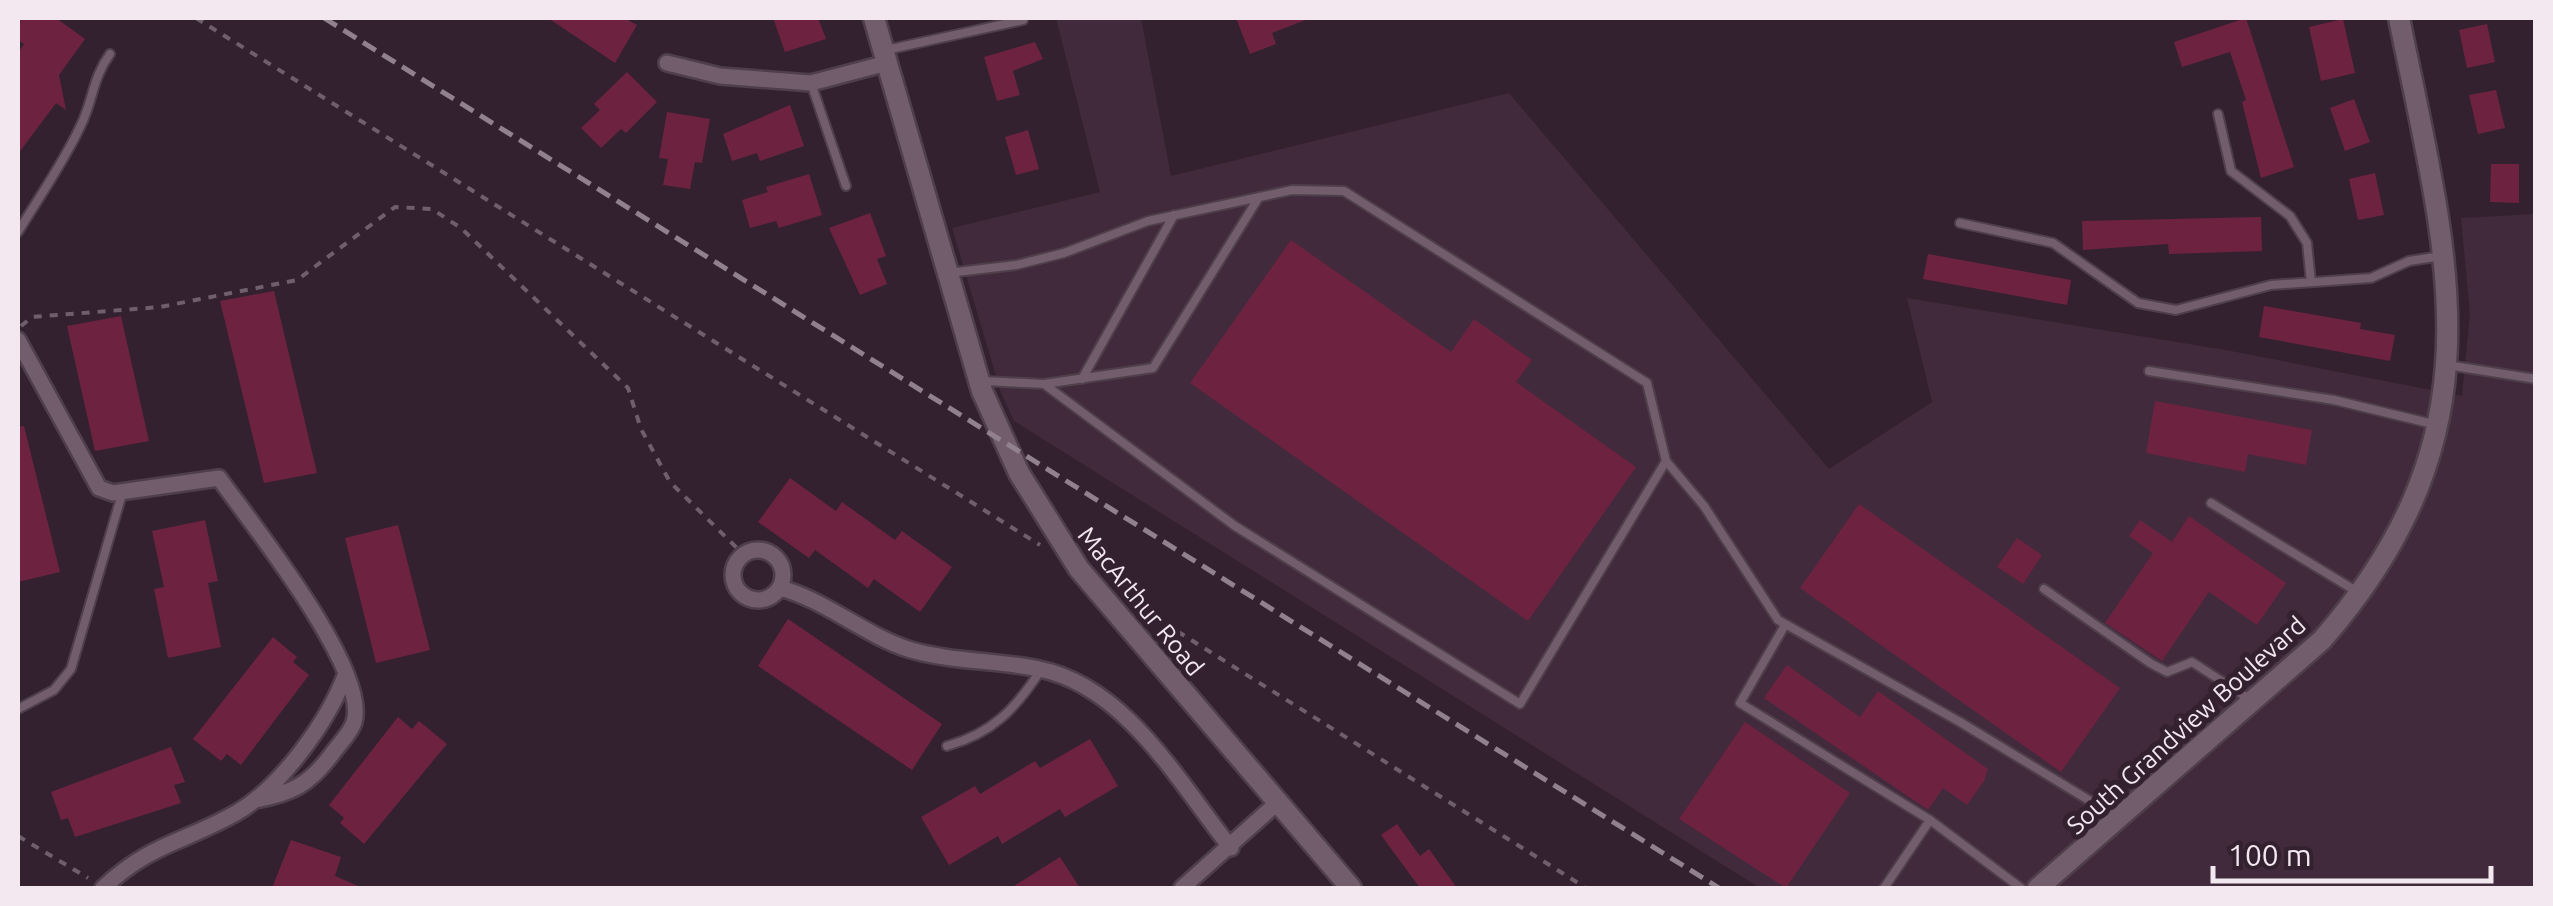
<svg xmlns="http://www.w3.org/2000/svg" width="2553" height="906" font-family="Ubuntu,sans-serif">
<style>
.built{fill:#412a3c}
.building{fill:#6d2340}
.lines{fill:none;stroke-linecap:round;stroke-linejoin:round}
.service-casing{stroke:#4e3f4b;stroke-width:12}
.minor-casing{stroke:#4e3f4b;stroke-width:20}
.tertiary-casing{stroke:#4e3f4b;stroke-width:25}
.path{stroke:#6f5f6b;stroke-width:4;stroke-dasharray:8 8;stroke-linecap:butt}
.service{stroke:#725d6d;stroke-width:8}
.minor{stroke:#725d6d;stroke-width:15}
.tertiary{stroke:#725d6d;stroke-width:20}
.rail{stroke:#91818d;stroke-width:5;stroke-dasharray:15 8;stroke-linecap:butt}
.labels{text-anchor:middle;stroke-width:10;stroke-linejoin:round;paint-order:stroke}
.street-label{font-size:25px;fill:#f3e7f0;stroke:#33212f}
</style>
<rect width="100%" height="100%" fill="#33212f"/>
<path class="built" d="M 1056,18 L 1141,18 L 1171,176 L 1509,93 L 1829,469 L 1932,402 L 1907,298 L 2226,350 L 2462,396 L 2470,314 L 2461,218 L 2535,214 L 2535,888 L 1760,888 L 1014,421 L 1001,393 L 952,228 L 1100,192 Z"/>
<path class="building" d="M 18,18 L 56,18 L 85,39 L 59,75 L 66,110 L 56,103 L 18,154 L 18,53 L 24,44 L 18,40 Z
M 548,18 L 624,18 L 637,25 L 615,63 Z
M 773,18 L 818,18 L 826,39 L 785,52 Z
M 1236,18 L 1308,18 L 1308,19 L 1272,33 L 1276,44 L 1250,54 Z
M 2246,18 L 2294,167 L 2261,178 L 2242,102 L 2246,100 L 2230,52 L 2182,67 L 2174,42 Z
M 2343,19 L 2355,73 L 2321,81 L 2309,27 Z
M 2487,24 L 2495,62 L 2467,68 L 2459,30 Z
M 1035,42 L 1043,59 L 1013,71 L 1020,95 L 997,101 L 984,57 Z
M 627,72 L 657,102 L 626,133 L 621,129 L 601,148 L 581,128 L 600,110 L 594,104 Z
M 2496,90 L 2505,128 L 2478,134 L 2469,95 Z
M 2354,99 L 2370,142 L 2345,151 L 2330,108 Z
M 790,105 L 804,146 L 760,161 L 757,153 L 732,161 L 723,134 Z
M 667,112 L 710,119 L 702,163 L 695,162 L 690,189 L 663,185 L 668,159 L 659,158 Z
M 1028,130 L 1039,169 L 1016,175 L 1005,137 Z
M 2491,164 L 2519,164 L 2519,203 L 2490,202 Z
M 2375,173 L 2384,215 L 2358,220 L 2349,179 Z
M 809,174 L 822,215 L 779,228 L 776,221 L 750,228 L 742,200 L 768,192 L 766,187 Z
M 870,213 L 886,256 L 877,259 L 887,284 L 860,295 L 829,228 Z
M 2261,217 L 2262,251 L 2169,254 L 2168,244 L 2083,250 L 2082,221 Z
M 1291,240 L 1451,352 L 1474,319 L 1532,360 L 1516,382 L 1636,467 L 1528,621 L 1190,383 Z
M 1928,254 L 2071,280 L 2067,305 L 1923,279 Z
M 274,291 L 317,473 L 264,483 L 220,301 Z
M 2264,306 L 2361,323 L 2360,329 L 2395,335 L 2390,361 L 2259,337 Z
M 121,316 L 149,441 L 95,451 L 67,326 Z
M 2155,401 L 2312,430 L 2306,465 L 2248,454 L 2245,472 L 2146,453 Z
M 24,426 L 60,572 L 18,582 L 18,427 Z
M 790,478 L 836,511 L 842,502 L 895,540 L 902,531 L 952,567 L 920,612 L 874,579 L 868,588 L 815,550 L 809,558 L 758,522 Z
M 1859,504 L 2120,688 L 2061,772 L 1800,588 Z
M 2189,516 L 2286,583 L 2257,625 L 2209,592 L 2162,661 L 2105,623 L 2153,553 L 2129,536 L 2140,520 L 2172,542 Z
M 205,520 L 218,581 L 208,583 L 221,647 L 168,658 L 154,589 L 164,587 L 152,531 Z
M 398,525 L 430,650 L 376,663 L 345,538 Z
M 2017,538 L 2042,555 L 2023,584 L 1997,567 Z
M 788,619 L 942,724 L 912,770 L 758,666 Z
M 273,637 L 297,657 L 293,662 L 309,675 L 241,765 L 227,754 L 221,761 L 193,739 Z
M 1787,665 L 1860,717 L 1878,691 L 1988,769 L 1984,781 L 1967,805 L 1943,788 L 1928,810 L 1764,698 Z
M 398,717 L 412,729 L 419,721 L 447,744 L 364,844 L 340,823 L 344,818 L 329,805 Z
M 1745,722 L 1850,793 L 1786,888 L 1679,819 Z
M 1090,739 L 1118,786 L 1065,817 L 1060,809 L 1002,844 L 998,836 L 949,865 L 921,817 L 975,786 L 980,794 L 1035,761 L 1040,768 Z
M 171,747 L 185,782 L 174,785 L 181,803 L 75,837 L 68,818 L 61,820 L 51,792 Z
M 1397,824 L 1420,856 L 1429,849 L 1457,888 L 1420,888 L 1381,835 Z
M 291,840 L 341,857 L 335,876 L 363,888 L 272,888 Z
M 1060,857 L 1080,888 L 1011,888 Z"/>
<g class="lines">
<defs>
<path id="service" d="M 886,50 L 1023,20
M 811,83 L 846,186
M 2218,114 L 2231,171 L 2290,216 L 2307,243 L 2311,282
M 1960,223 L 2053,243 L 2138,303 L 2176,310 L 2271,285 L 2371,278 L 2409,261 L 2441,256
M 18,232 C 39,197 64,162 81,125 C 94,98 92,79 110,54
M 948,273 L 1016,265 L 1064,253 L 1148,221 L 1292,190 L 1344,191 L 1647,383 L 1666,461 L 1520,704 L 1235,526 L 1044,384 L 983,381
M 2447,365 L 2536,379
M 2149,371 L 2334,400 L 2433,424
M 1082,379 L 1174,215
M 1044,384 L 1153,368 L 1259,197
M 1666,461 L 1704,506 L 1778,620 L 1960,722 L 2115,816
M 2211,503 L 2356,591
M 2044,589 L 2150,663 L 2167,672 L 2192,662 L 2251,700
M 1785,625 L 1740,703 L 1930,820
M 18,709 L 54,690 L 71,669 L 122,494
M 947,746 C 993,733 1015,709 1041,670
M 1884,888 L 1930,820 L 2021,888"/>
<path id="minor" d="M 667,63 L 720,76 L 811,83 L 887,63
M 18,340 L 99,488 L 113,493 L 219,478 C 251,523 370,671 354,722 C 351,733 338,745 332,754 C 309,785 292,793 256,800
M733 575a25 25 0 1 1 50 0a25 25 0 1 1-50 0Z
M 780,588 C 826,600 865,636 911,650 C 953,662 997,660 1039,669 C 1126,686 1179,783 1231,848
M 103,888 C 151,843 183,843 236,813 C 280,788 327,723 345,676
M 1182,888 L 1277,803"/>
<path id="tertiary" d="M 874,18 L 982,391 L 1019,473 L 1079,569 L 1351,888
M 2038,888 L 2322,640 C 2504,431 2448,261 2399,18"/>
</defs>
<use href="#service" class="service-casing"/>
<use href="#minor" class="minor-casing"/>
<use href="#tertiary" class="tertiary-casing"/>
<path class="path" d="M 196,18 L 1040,545
M 21,326 L 32,317 L 160,307 L 297,280 L 395,207 L 432,209 L 461,228 L 628,388 L 641,429 L 670,482 L 744,555
M 1137,606 L 1586,888
M 18,836 L 88,878"/>
<use href="#service" class="service"/>
<use href="#minor" class="minor"/>
<use href="#tertiary" class="tertiary"/>
<path class="rail" d="M 324,18 L 1719,888"/>
</g>
<g class="labels">
<g class="street-label">
<text transform="translate(1141 601) rotate(51)" y="9">MacArthur Road</text>
<text transform="translate(2186 725) rotate(-42)" y="9">South Grandview Boulevard</text>
</g>
</g>
<rect width="2553" height="906" fill="none" stroke="#f3e7f0" stroke-width="40"/>
<path d="M2213 866v15h278v-15" fill="none" stroke="#f3e7f0" stroke-width="5"/>
<text x="2228" y="866" font-size="30" fill="#f3e7f0" stroke="#33212f" stroke-width="8" paint-order="stroke">100 m</text>
</svg>
